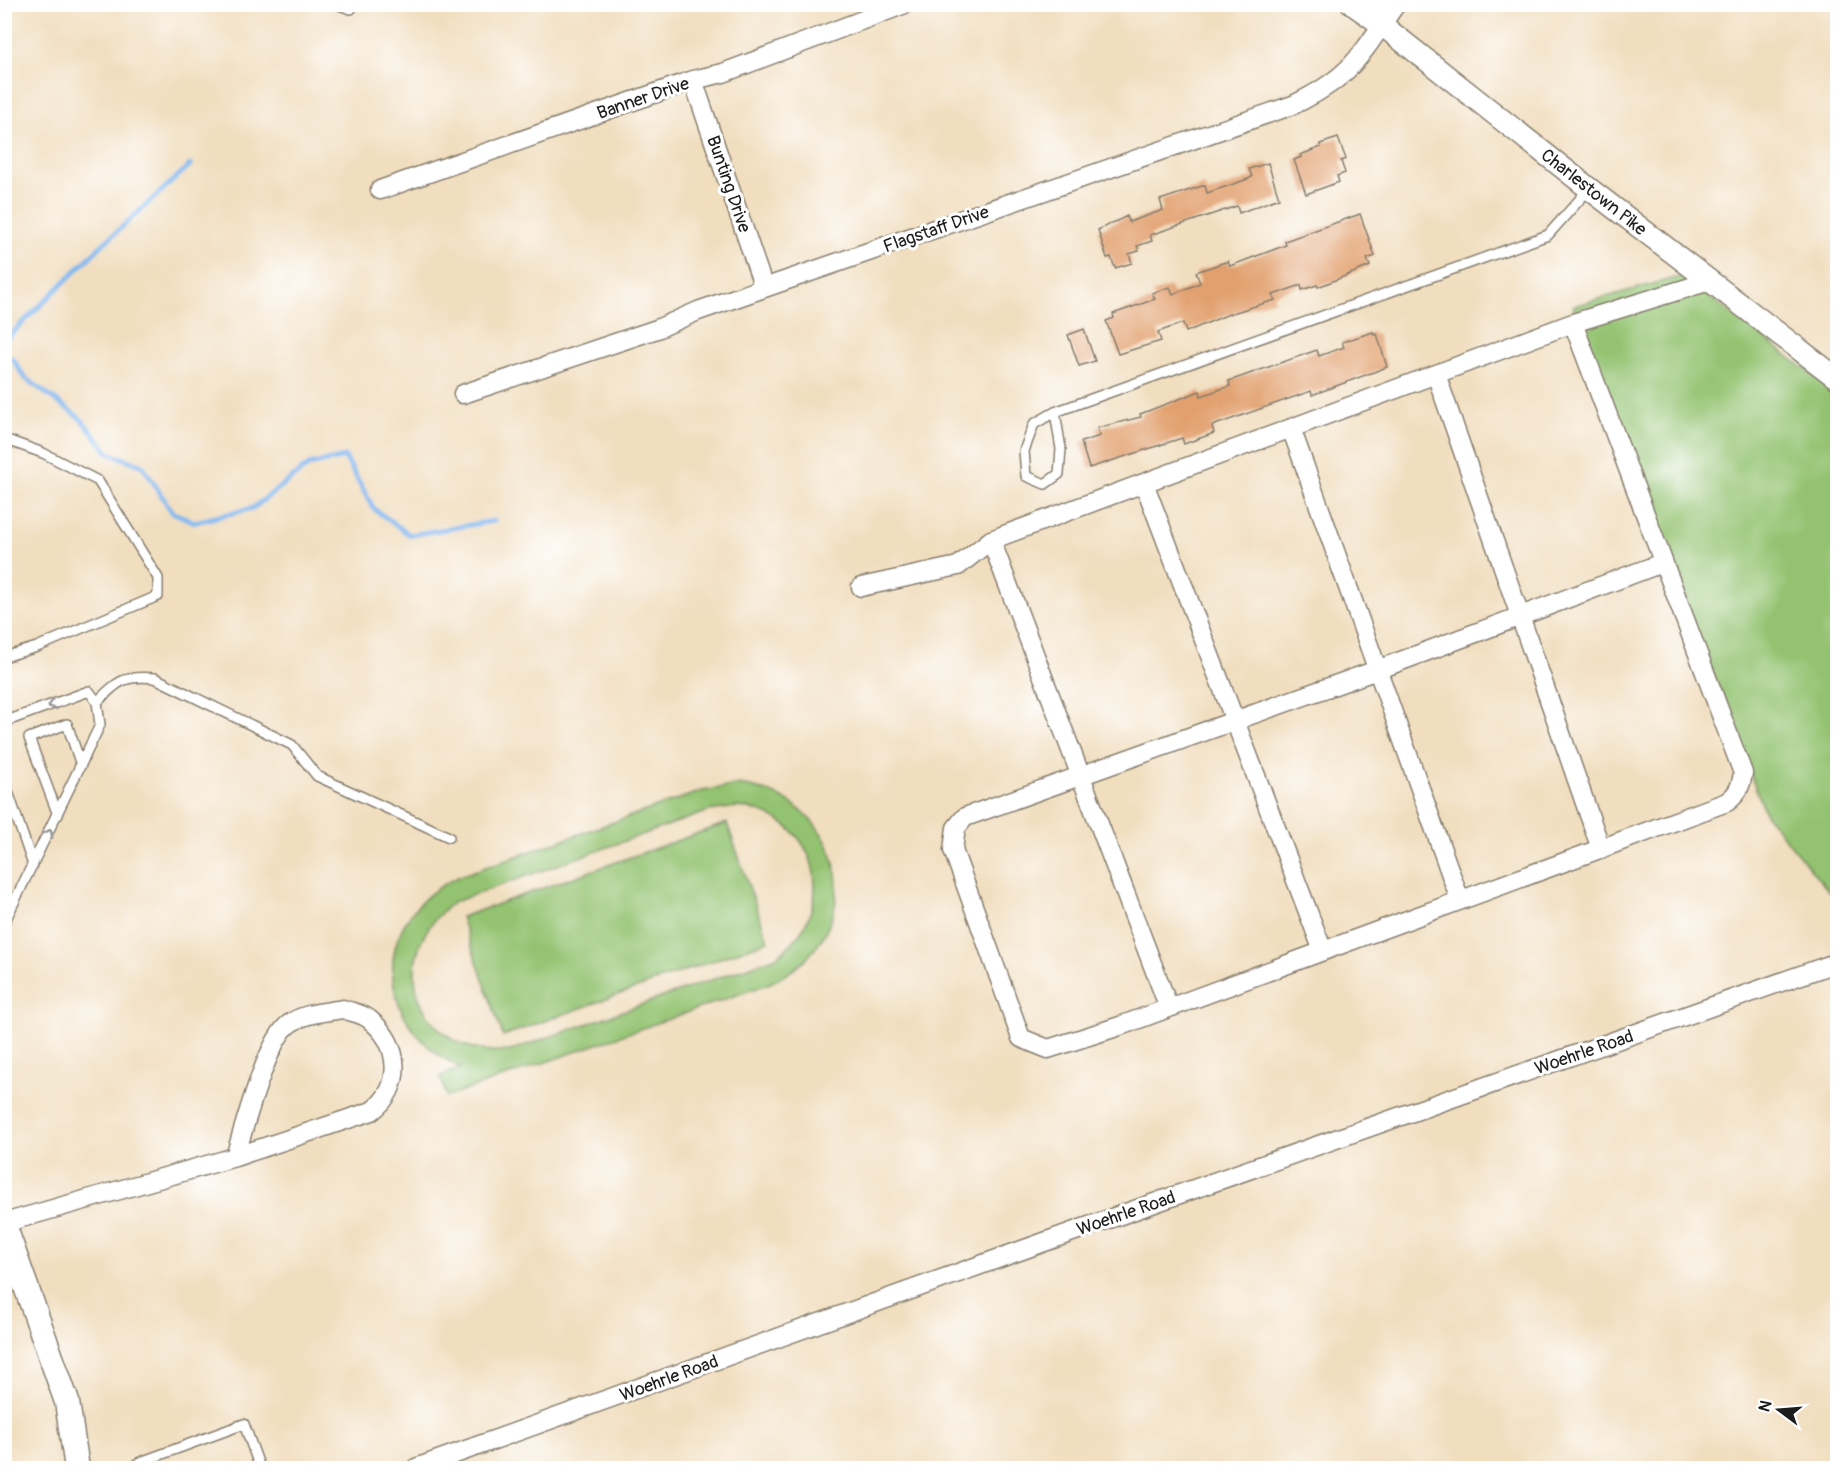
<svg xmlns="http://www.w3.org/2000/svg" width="1842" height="1473" font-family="Pangolin,sans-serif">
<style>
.green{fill:#93c270;stroke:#586f46;stroke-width:1.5;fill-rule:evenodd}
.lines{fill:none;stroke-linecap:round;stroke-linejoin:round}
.stream{stroke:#7fb6ef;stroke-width:5}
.building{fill:#e2a06e}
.service-casing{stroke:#867d6e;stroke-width:12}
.minor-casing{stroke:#867d6e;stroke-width:21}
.tertiary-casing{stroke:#867d6e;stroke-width:24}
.secondary-casing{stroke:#867d6e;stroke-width:27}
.service{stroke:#fff;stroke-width:9}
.minor{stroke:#fff;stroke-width:18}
.tertiary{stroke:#fff;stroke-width:21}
.secondary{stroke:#fff;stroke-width:24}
.oneway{stroke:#999}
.labels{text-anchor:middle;stroke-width:6;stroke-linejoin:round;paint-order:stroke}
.street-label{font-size:18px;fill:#1c1c1c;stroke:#fff}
</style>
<rect width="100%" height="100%" fill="#fff"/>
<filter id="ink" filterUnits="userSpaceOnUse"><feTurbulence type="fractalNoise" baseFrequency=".0167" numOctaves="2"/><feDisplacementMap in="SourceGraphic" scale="12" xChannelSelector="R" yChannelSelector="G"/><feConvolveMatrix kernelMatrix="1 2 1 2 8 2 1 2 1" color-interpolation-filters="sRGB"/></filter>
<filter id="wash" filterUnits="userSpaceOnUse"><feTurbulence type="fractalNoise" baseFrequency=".008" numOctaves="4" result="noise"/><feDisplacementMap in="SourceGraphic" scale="24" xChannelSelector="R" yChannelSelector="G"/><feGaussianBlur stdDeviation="1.35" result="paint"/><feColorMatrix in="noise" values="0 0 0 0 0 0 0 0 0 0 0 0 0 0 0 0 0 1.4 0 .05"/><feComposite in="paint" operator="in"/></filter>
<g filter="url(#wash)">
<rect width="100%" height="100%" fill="#f1debf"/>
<path class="green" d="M 1682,276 L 1837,393 L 1837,901 L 1766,815 L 1573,306 Z
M 737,785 C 853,798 874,937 768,984 L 447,1097 L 440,1076 L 461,1068 C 372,1025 368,917 460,876 L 702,791 ZM 737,807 C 821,815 843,911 774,958 L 509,1051 C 418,1058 380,956 454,902 L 709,811 Z
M 727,823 L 768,941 L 503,1036 L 461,917 Z"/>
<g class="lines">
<path class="stream" d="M 4,341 L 101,246 L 190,165
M 4,355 L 13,359 L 24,377 L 81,419 L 109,453 L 143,466 L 172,512 L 195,522 L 253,508 L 309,465 L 345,457 L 374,509 L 410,535 L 494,521"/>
</g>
<g id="blocks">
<path class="building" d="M 1338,138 L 1346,159 L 1341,161 L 1345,173 L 1337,176 L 1339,182 L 1306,194 L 1294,160 L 1301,157 L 1300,155 L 1321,147 L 1320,144 Z
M 1268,163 L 1279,198 L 1239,213 L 1237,206 L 1150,235 L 1152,241 L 1137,246 L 1139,251 L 1129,254 L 1132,263 L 1115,268 L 1111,257 L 1107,258 L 1098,230 L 1127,216 L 1129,222 L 1163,210 L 1160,200 L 1205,185 L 1207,193 L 1248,179 L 1252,177 L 1249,169 Z
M 1360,214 L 1375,256 L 1367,259 L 1370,266 L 1318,287 L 1317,285 L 1302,290 L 1301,285 L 1273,295 L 1275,300 L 1229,314 L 1186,332 L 1183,323 L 1158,332 L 1161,341 L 1118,354 L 1106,321 L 1114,318 L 1113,314 L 1155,299 L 1152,293 L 1170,287 L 1173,294 L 1200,283 L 1196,272 L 1228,261 L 1230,266 L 1286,245 L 1285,241 Z
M 1084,329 L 1095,361 L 1079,366 L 1068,335 Z
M 1373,332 L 1374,335 L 1377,334 L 1387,367 L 1312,395 L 1311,391 L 1212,426 L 1214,433 L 1184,444 L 1182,438 L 1089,468 L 1081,442 L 1100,436 L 1097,428 L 1141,417 L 1140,414 L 1200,391 L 1201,396 L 1230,386 L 1229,381 L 1317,350 L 1319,356 L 1344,347 L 1342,342 Z"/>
</g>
</g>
<g filter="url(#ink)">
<use href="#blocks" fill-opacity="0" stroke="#867d6e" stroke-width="1.5"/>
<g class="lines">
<defs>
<path id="service" d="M 336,4 L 351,9
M 1055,412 L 1061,449 L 1059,474 L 1045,484 L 1026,476 L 1024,451 L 1034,424 L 1055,412 L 1548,235 L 1589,189
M 4,439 L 43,453 L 98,481 L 158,578 L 158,596 L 37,647 L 4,657
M 97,702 C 118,681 124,675 155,678 L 292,745 L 317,776 L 449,837
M 4,722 L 89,691 L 97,702 L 100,725 L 4,923
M 4,780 L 33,865
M 58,815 L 29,738 L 67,724 L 81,765
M 138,1463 L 244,1424 L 260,1468"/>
<path id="minor" d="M 693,80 L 764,288
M 380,190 L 693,80 L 723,73 L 905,4
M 1573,323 L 1743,773 C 1741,786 1738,794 1727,802 L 1120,1026 L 1048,1049 L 1021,1038 L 953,850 L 956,828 L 965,817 L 1377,670 L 1662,563
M 1436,374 L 1601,849
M 463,394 L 657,329 L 698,311 L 764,288 L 1293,105 C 1353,76 1360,56 1396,4
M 1291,428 L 1460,900
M 1144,483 L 1323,951
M 991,540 L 1169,1008
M 861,587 L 958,566 L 991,540 L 1573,323 L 1710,281
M 343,1009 C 351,1012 363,1014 369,1019 C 401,1044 404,1087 372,1111 L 235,1157 C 244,1128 267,1040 289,1024 C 304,1013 326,1012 343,1009 Z
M 4,1223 L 235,1157
M 416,1468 L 1075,1231 L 1838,962"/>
<path id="tertiary" d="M 1352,4 L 1382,25 L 1596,194 L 1838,379"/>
<path id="secondary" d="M 4,1225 L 67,1402 L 77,1468"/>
</defs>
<use href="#service" class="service-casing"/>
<use href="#minor" class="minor-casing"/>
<use href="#tertiary" class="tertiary-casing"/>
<use href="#secondary" class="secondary-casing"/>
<use href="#service" class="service"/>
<use href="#minor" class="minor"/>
<use href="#tertiary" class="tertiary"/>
<use href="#secondary" class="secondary"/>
</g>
<defs><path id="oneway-chevron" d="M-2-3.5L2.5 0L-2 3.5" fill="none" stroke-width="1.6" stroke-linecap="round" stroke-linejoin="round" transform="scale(1.5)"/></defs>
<g class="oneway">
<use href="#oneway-chevron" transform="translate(52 705) rotate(160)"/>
<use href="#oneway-chevron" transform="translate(49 833) rotate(-63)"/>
</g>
</g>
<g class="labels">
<g class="street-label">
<text transform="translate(643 98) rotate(-19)" y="6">Banner Drive</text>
<text transform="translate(729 184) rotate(71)" y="6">Bunting Drive</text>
<text transform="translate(1594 192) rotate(38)" y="6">Charlestown Pike</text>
<text transform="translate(936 229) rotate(-19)" y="6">Flagstaff Drive</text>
<text transform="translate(1584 1052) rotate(-19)" y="6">Woehrle Road</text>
<text transform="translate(1126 1213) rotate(-19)" y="6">Woehrle Road</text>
<text transform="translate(669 1378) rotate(-20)" y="6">Woehrle Road</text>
</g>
</g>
<rect width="1842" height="1473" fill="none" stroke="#fff" stroke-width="24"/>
<g transform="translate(1779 1410) rotate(286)" stroke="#ffffff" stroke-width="4.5" paint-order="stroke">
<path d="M0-4.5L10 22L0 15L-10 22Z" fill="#1c1c1c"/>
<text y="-9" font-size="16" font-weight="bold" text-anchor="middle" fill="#1c1c1c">N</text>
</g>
</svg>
